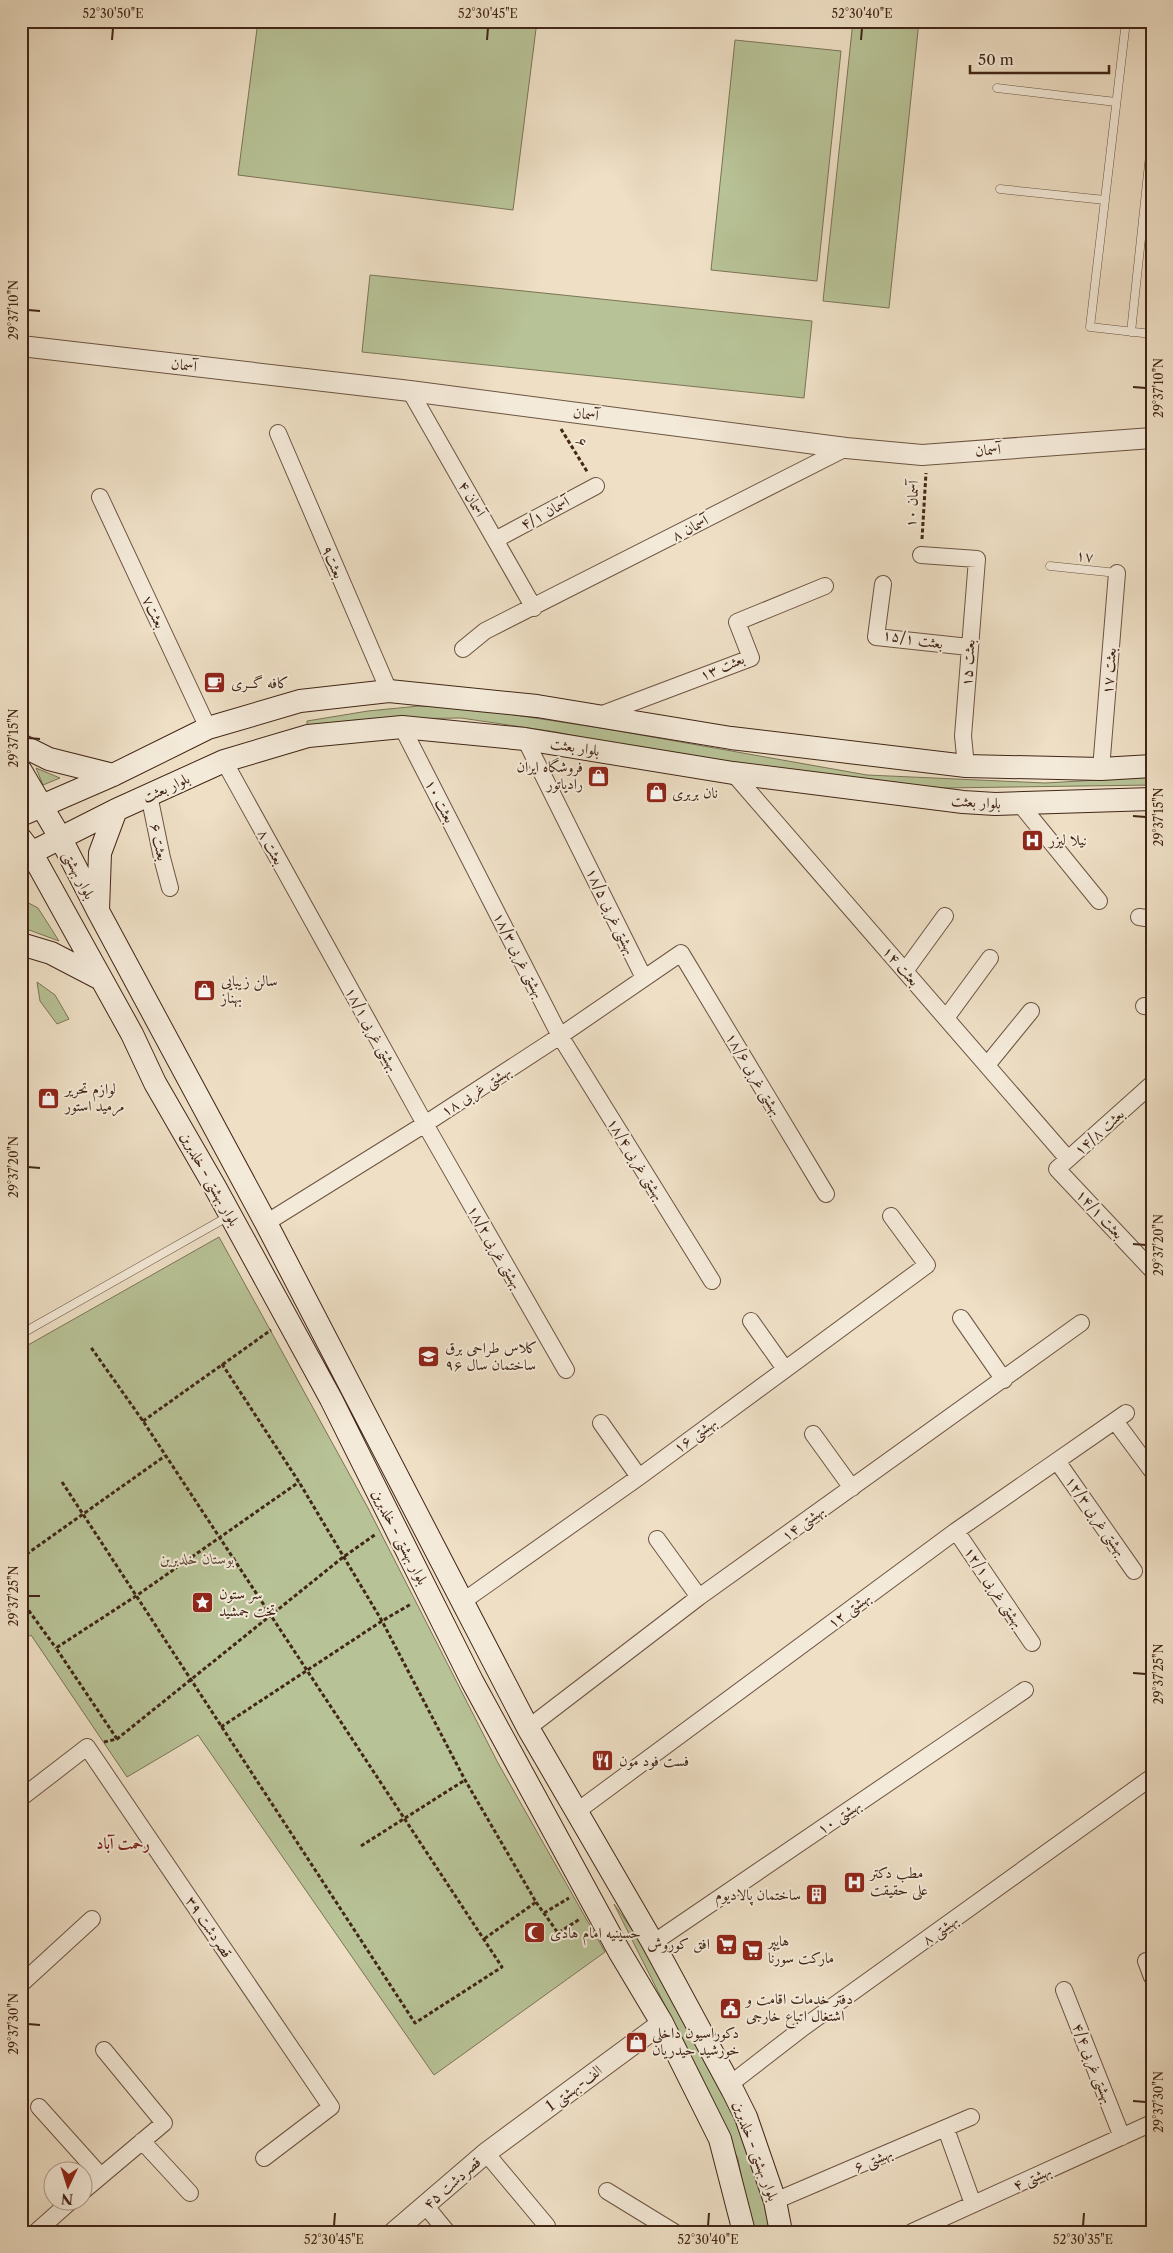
<svg xmlns="http://www.w3.org/2000/svg" width="1173" height="2253" font-family="'Libre Caslon Text',Amiri,serif">
<style>
.green{fill:#b7c296;stroke:#7c7456}
.lines{fill:none;stroke-linecap:round;stroke-linejoin:round}
.service-casing{stroke:#6d5442;stroke-width:9}
.minor-casing{stroke:#6d5442;stroke-width:18}
.tertiary-casing{stroke:#6d5442;stroke-width:22}
.secondary-casing{stroke:#422617;stroke-width:24}
.path{stroke:#422617;stroke-width:3;stroke-dasharray:4 2.5;stroke-linecap:butt}
.service{stroke:#f4ead9;stroke-width:8}
.minor{stroke:#f4ead9;stroke-width:16}
.tertiary{stroke:#f4ead9;stroke-width:20}
.secondary{stroke:#f4ead9;stroke-width:22}
.ticks{fill:none;stroke:#422617;stroke-width:2}
.labels{text-anchor:middle;stroke-width:4;stroke-linejoin:round;paint-order:stroke}
.street-label{font-size:15px;fill:#422617;stroke:#f4ead9}
.poi-label{font-size:15px;fill:#422617;stroke:#f4ead9;text-anchor:start}
.park-label{font-size:15px;font-style:italic;fill:#5f4d37;stroke:#f4ead9}
.neighbourhood-label{font-size:16px;font-weight:bold;fill:#7a1f14;stroke:#f4ead9}
.neatline{fill:none;stroke:#422617;stroke-width:2}
.ticks-label{font-size:12px;text-anchor:middle;fill:#422617}
</style>
<rect width="100%" height="100%" fill="#eedfc5"/>
<filter id="stains"><feTurbulence type="fractalNoise" baseFrequency=".004" numOctaves="4"/><feColorMatrix values="0 0 0 0 .2 0 0 0 0 .09 0 0 0 0 .02 0 0 0 .5 -.17"/></filter>
<radialGradient id="worn" r=".72"><stop offset=".6" stop-color="#630" stop-opacity="0"/><stop offset="1" stop-color="#630" stop-opacity=".3"/></radialGradient>
<path class="green" d="M 258,21 L 537,21 L 513,210 L 238,175 Z
M 853,21 L 919,21 L 889,308 L 823,301 Z
M 735,40 L 841,51 L 817,281 L 711,270 Z
M 370,275 L 812,321 L 804,398 L 362,352 Z
M 419,706 L 469,708 L 607,729 L 867,775 L 1045,783 L 1152,777 L 1152,785 L 943,788 L 856,781 L 641,749 L 556,732 L 461,718 L 384,719 L 307,727 L 307,721 L 368,711 Z
M 36,768 L 60,778 L 43,785 Z
M 21,899 L 38,908 L 59,941 L 21,927 Z
M 37,982 L 55,995 L 69,1019 L 57,1024 L 40,1001 Z
M 219,1237 L 368,1508 L 498,1763 L 605,1952 L 434,2075 L 198,1735 L 127,1777 L 31,1635 L 21,1642 L 21,1349 Z
M 614,1904 L 655,1962 L 756,2155 L 771,2232 L 752,2232 L 738,2159 L 695,2065 Z"/>
<g class="lines">
<defs>
<path id="service" d="M 1126,21 L 1090,327 L 1152,334
M 997,88 L 1116,102
M 1000,189 L 1105,200
M 1131,332 L 1152,136
M 1050,566 L 1117,573
M 21,1334 L 229,1216"/>
<path id="minor" d="M 410,391 L 534,608
M 278,433 L 389,691
M 100,497 L 208,728
M 495,540 L 596,486
M 921,555 L 977,559 L 963,736 L 966,766
M 883,584 L 876,637 L 969,647
M 463,649 L 485,631 L 846,448
M 600,715 L 751,658 L 737,622 L 825,586
M 402,727 L 560,1036 L 712,1281
M 525,739 L 644,978
M 224,761 L 425,1124 L 566,1370
M 1101,769 L 1117,573
M 733,773 L 1068,1159
M 149,795 L 162,858 L 170,888
M 1020,804 L 1099,901
M 1139,917 L 1152,919
M 905,971 L 945,916
M 1144,1006 L 1152,1007
M 946,1018 L 990,958
M 987,1065 L 1031,1011
M 1152,1084 L 1057,1169 L 1152,1270
M 266,1223 L 425,1124 L 560,1036 L 681,953 L 826,1194
M 961,1318 L 1004,1380
M 751,1321 L 785,1369
M 1115,1421 L 1152,1471
M 601,1423 L 639,1477
M 813,1434 L 852,1488
M 1057,1461 L 1134,1571
M 956,1531 L 1032,1643
M 657,1539 L 699,1597
M 462,1602 L 639,1477 L 927,1265 L 891,1216
M 528,1728 L 699,1597 L 1081,1323
M 21,1798 L 87,1747 L 331,2107 L 264,2158
M 576,1812 L 956,1531 L 1126,1413
M 653,1943 L 1025,1690
M 1146,1961 L 1152,1977
M 21,1984 L 92,1919
M 1064,1990 L 1122,2137
M 729,2085 L 804,2027 L 1152,1777
M 39,2107 L 101,2176
M 946,2129 L 973,2204
M 142,2141 L 190,2193
M 486,2153 L 547,2226
M 607,2191 L 674,2232
M 82,2192 L 164,2123 L 104,2050
M 775,2201 L 971,2117
M 425,2205 L 447,2232
M 36,2232 L 72,2200
M 912,2232 L 1152,2123"/>
<path id="tertiary" d="M 21,346 L 410,391 L 846,448 L 922,455 L 1152,438
M 394,2232 L 486,2153 L 662,2023"/>
<path id="secondary" d="M 21,745 L 49,759 L 113,775
M 21,771 L 61,839 L 98,911 L 266,1223 L 528,1728 L 653,1943 L 733,2091 L 746,2117 L 775,2201 L 781,2232
M 21,815 L 113,775 L 208,728 L 300,701 L 389,691 L 537,706 L 731,738 L 966,766 L 1101,769 L 1152,766
M 21,839 L 31,852 L 132,1034 L 155,1083 L 215,1187 L 331,1399 L 472,1681 L 619,1951 L 662,2023 L 720,2139 L 744,2232
M 21,858 L 116,810 L 224,761 L 308,736 L 402,727 L 525,739 L 733,773 L 963,802 L 995,804 L 1152,799
M 98,910 L 100,853 L 116,810
M 21,944 L 51,953 L 101,979"/>
</defs>
<use href="#service" class="service-casing"/>
<use href="#minor" class="minor-casing"/>
<use href="#tertiary" class="tertiary-casing"/>
<use href="#secondary" class="secondary-casing"/>
<path class="path" d="M 561,429 L 588,473
M 922,539 L 926,473
M 222,1364 L 299,1482 L 382,1621 L 465,1780 L 536,1902 L 484,1939
M 143,1421 L 271,1330
M 62,1482 L 415,2023 L 502,1967 L 143,1421 L 90,1346
M 21,1558 L 165,1456
M 21,1600 L 56,1648
M 221,1727 L 382,1621 L 411,1604
M 117,1739 L 56,1648 L 136,1596 L 299,1482
M 104,1742 L 117,1739 L 342,1558 L 376,1534
M 361,1846 L 465,1780
M 536,1902 L 558,1933 L 580,1919
M 544,1913 L 569,1898"/>
<use href="#service" class="service"/>
<use href="#minor" class="minor"/>
<use href="#tertiary" class="tertiary"/>
<use href="#secondary" class="secondary"/>
</g>
<path class="ticks" d="M 112,40 L 113,28M 487,40 L 488,28M 861,40 L 862,28M 28,310 L 40,311M 1133,387 L 1146,388M 28,738 L 40,739M 1133,816 L 1146,817M 28,1167 L 40,1168M 1133,1244 L 1146,1245M 28,1596 L 40,1596M 1133,1673 L 1146,1674M 28,2024 L 40,2025M 1133,2101 L 1146,2102M 334,2226 L 335,2213M 708,2226 L 709,2213M 1083,2226 L 1084,2213"/>
<defs>
<symbol id="cafe-square" viewBox="-11 -11 22 22"><rect x="-9" y="-9" width="18" height="18" rx="4" fill="#8f2418" stroke="#f4ead9"/><path d="M-5.5-4.5H6V0H3Q3 3.5 0 3.5H-2.5Q-5.5 3.5-5.5 0ZM3-3.2v2h1.7v-2ZM-6 4.5H4V6H-6Z" fill="#fff"/></symbol>
<symbol id="shop-square" viewBox="-11 -11 22 22"><rect x="-9" y="-9" width="18" height="18" rx="4" fill="#8f2418" stroke="#f4ead9"/><path d="M-5-2.5h2.3a2.7 3.5 0 0 1 5.4 0H5L5.5 6h-11ZM-1.5-2.5h3a1.5 2.3 0 0 0-3 0Z" fill="#fff"/></symbol>
<symbol id="hospital-square" viewBox="-11 -11 22 22"><rect x="-9" y="-9" width="18" height="18" rx="4" fill="#8f2418" stroke="#f4ead9"/><path d="M-5-5h3v3.5h4V-5h3V5h-3V1.5h-4V5h-3Z" fill="#fff"/></symbol>
<symbol id="school-square" viewBox="-11 -11 22 22"><rect x="-9" y="-9" width="18" height="18" rx="4" fill="#8f2418" stroke="#f4ead9"/><path d="M0-5L7-2L0 1L-7-2ZM-4 1L0 2.5L4 1V4Q0 6-4 4Z" fill="#fff"/></symbol>
<symbol id="sight-square" viewBox="-11 -11 22 22"><rect x="-9" y="-9" width="18" height="18" rx="4" fill="#8f2418" stroke="#f4ead9"/><path d="M0-6L1.8-2.2L6-1.7L2.9 1.2L3.7 5.4L0 3.3L-3.7 5.4L-2.9 1.2L-6-1.7L-1.8-2.2Z" fill="#fff"/></symbol>
<symbol id="restaurant-square" viewBox="-11 -11 22 22"><rect x="-9" y="-9" width="18" height="18" rx="4" fill="#8f2418" stroke="#f4ead9"/><path d="M-5-6h1v4h1v-4h1v4h1v-4h1v5L-1.5 .5V6h-2V.5L-5-1ZM5-6V6H3V1.5H1.5Q1.5-4 5-6Z" fill="#fff"/></symbol>
<symbol id="building-square" viewBox="-11 -11 22 22"><rect x="-9" y="-9" width="18" height="18" rx="4" fill="#8f2418" stroke="#f4ead9"/><path d="M-4-6H4V6H1V3H-1V6H-4ZM-2.5-4.3h1.7v1.8h-1.7ZM.8-4.3h1.7v1.8H.8ZM-2.5-1h1.7V.8h-1.7ZM.8-1h1.7V.8H.8Z" fill="#fff"/></symbol>
<symbol id="mosque-square" viewBox="-11 -11 22 22"><rect x="-9" y="-9" width="18" height="18" rx="4" fill="#8f2418" stroke="#f4ead9"/><path d="M3.5-4.9A6 6 0 1 0 3.5 4.9A5 5 0 1 1 3.5-4.9Z" fill="#fff"/></symbol>
<symbol id="supermarket-square" viewBox="-11 -11 22 22"><rect x="-9" y="-9" width="18" height="18" rx="4" fill="#8f2418" stroke="#f4ead9"/><path d="M-6-5.5h2.5l.6 2H6L4.5 2H-2.5L-4.4-4H-6ZM-1.5 3.2a1.3 1.3 0 1 0 .1 0ZM3 3.2a1.3 1.3 0 1 0 .1 0Z" fill="#fff"/></symbol>
<symbol id="civic-square" viewBox="-11 -11 22 22"><rect x="-9" y="-9" width="18" height="18" rx="4" fill="#8f2418" stroke="#f4ead9"/><path d="M-.6-6.5H3V-4.5H.6V-3L4-1V1h2V6H-6V1h2V-1L-.6-3ZM-1.2 2.5V6h2.4V2.5Z" fill="#fff"/></symbol>
</defs>
<g fill-rule="evenodd">
<use href="#cafe-square" x="202" y="670" width="25" height="25"/>
<use href="#shop-square" x="586" y="764" width="25" height="25"/>
<use href="#shop-square" x="644" y="780" width="25" height="25"/>
<use href="#hospital-square" x="1020" y="828" width="25" height="25"/>
<use href="#shop-square" x="192" y="978" width="25" height="25"/>
<use href="#shop-square" x="36" y="1086" width="25" height="25"/>
<use href="#school-square" x="416" y="1344" width="25" height="25"/>
<use href="#sight-square" x="190" y="1590" width="25" height="25"/>
<use href="#restaurant-square" x="590" y="1748" width="25" height="25"/>
<use href="#hospital-square" x="842" y="1870" width="25" height="25"/>
<use href="#building-square" x="804" y="1882" width="25" height="25"/>
<use href="#mosque-square" x="522" y="1920" width="25" height="25"/>
<use href="#supermarket-square" x="714" y="1932" width="25" height="25"/>
<use href="#supermarket-square" x="740" y="1938" width="25" height="25"/>
<use href="#civic-square" x="718" y="1996" width="25" height="25"/>
<use href="#shop-square" x="624" y="2030" width="25" height="25"/>
</g>
<g class="labels">
<g class="street-label">
<text transform="translate(184 365) rotate(7)" y="5">آسمان</text>
<text transform="translate(586 414) rotate(8)" y="5">آسمان</text>
<text transform="translate(582 442) rotate(59)" y="5">۶</text>
<text transform="translate(988 450) rotate(-4)" y="5">آسمان</text>
<text transform="translate(472 499) rotate(60)" y="5">۴ آسمان</text>
<text transform="translate(912 504) rotate(-86)" y="5">۱۰ آسمان</text>
<text transform="translate(545 513) rotate(-28)" y="5">۴/۱ آسمان</text>
<text transform="translate(690 528) rotate(-27)" y="5">۸ آسمان</text>
<text transform="translate(1085 556) rotate(6)" y="5">۱۷</text>
<text transform="translate(333 562) rotate(67)" y="5">بعثت۹</text>
<text transform="translate(154 612) rotate(65)" y="5">بعثت۷</text>
<text transform="translate(913 639) rotate(9)" y="5">۱۵/۱ بعثت</text>
<text transform="translate(968 663) rotate(-86)" y="5">بعثت ۱۵</text>
<text transform="translate(722 667) rotate(-23)" y="5">۱۳ بعثت</text>
<text transform="translate(1109 671) rotate(-85)" y="5">بعثت ۱۷</text>
<text transform="translate(575 747) rotate(9)" y="5">بلوار بعثت</text>
<text transform="translate(166 788) rotate(-25)" y="5">بلوار بعثت</text>
<text transform="translate(440 801) rotate(63)" y="5">۱۰ بعثت</text>
<text transform="translate(976 802) rotate(4)" y="5">بلوار بعثت</text>
<text transform="translate(159 842) rotate(78)" y="5">۶ بعثت</text>
<text transform="translate(271 847) rotate(61)" y="5">۸ بعثت</text>
<text transform="translate(79 875) rotate(63)" y="5">بلوار بهشتی</text>
<text transform="translate(611 911) rotate(64)" y="5">بهشتی غربی ۱۸/۵</text>
<text transform="translate(519 955) rotate(63)" y="5">بهشتی غربی ۱۸/۳</text>
<text transform="translate(901 966) rotate(49)" y="5">بعثت ۱۴</text>
<text transform="translate(372 1029) rotate(61)" y="5">بهشتی غربی ۱۸/۱</text>
<text transform="translate(754 1074) rotate(59)" y="5">بهشتی غربی ۱۸/۶</text>
<text transform="translate(476 1091) rotate(-33)" y="5">بهشتی غربی ۱۸</text>
<text transform="translate(1099 1132) rotate(-42)" y="5">۱۴/۸ بعثت</text>
<text transform="translate(636 1159) rotate(58)" y="5">بهشتی غربی ۱۸/۴</text>
<text transform="translate(210 1179) rotate(61)" y="5">بلوار بهشتی - خلدبرین</text>
<text transform="translate(1100 1214) rotate(47)" y="5">۱۴/۱ بعثت</text>
<text transform="translate(495 1247) rotate(60)" y="5">بهشتی غربی ۱۸/۲</text>
<text transform="translate(695 1435) rotate(-36)" y="5">۱۶ بهشتی</text>
<text transform="translate(1096 1516) rotate(55)" y="5">۱۲/۳ بهشتی غربی</text>
<text transform="translate(803 1523) rotate(-36)" y="5">۱۴ بهشتی</text>
<text transform="translate(400 1537) rotate(63)" y="5">بلوار بهشتی - خلدبرین</text>
<text transform="translate(994 1587) rotate(56)" y="5">۱۲/۱ بهشتی غربی</text>
<text transform="translate(849 1610) rotate(-37)" y="5">۱۲ بهشتی</text>
<text transform="translate(839 1817) rotate(-34)" y="5">۱۰ بهشتی</text>
<text transform="translate(209 1927) rotate(56)" y="5">قصردشت ۳۹</text>
<text transform="translate(940 1930) rotate(-36)" y="5">۸ بهشتی</text>
<text transform="translate(1093 2063) rotate(68)" y="5">۴/۴ بهشتی غربی</text>
<text transform="translate(574 2088) rotate(-37)" y="5">1 الف-بهشتی</text>
<text transform="translate(756 2151) rotate(70)" y="5">بلوار بهشتی - خلدبرین</text>
<text transform="translate(873 2160) rotate(-23)" y="5">۶ بهشتی</text>
<text transform="translate(1032 2178) rotate(-24)" y="5">۴ بهشتی</text>
<text transform="translate(452 2183) rotate(-41)" y="5">قصردشت ۴۵</text>
</g>
<g class="poi-label">
<text x="231" y="688">کافه گــری</text>
<text x="583" y="772" text-anchor="end">فروشگاه ایران<tspan x="583" dy="17">رادیاتور</tspan></text>
<text x="672" y="798">نان بربری</text>
<text x="1049" y="845">نیلا لیزر</text>
<text x="221" y="986">سالن زیبایی<tspan x="221" dy="17">بهناز</tspan></text>
<text x="65" y="1094">لوازم تحریر<tspan x="65" dy="17">مرمید استور</tspan></text>
<text x="445" y="1353">کلاس طراحی برق<tspan x="445" dy="17">ساختمان سال ۹۶</tspan></text>
<text x="219" y="1599">سر ستون<tspan x="219" dy="17">تخت جمشید</tspan></text>
<text x="619" y="1766">فست فود مون</text>
<text x="870" y="1878">مطب دکتر<tspan x="870" dy="17">علی حقیقت</tspan></text>
<text x="801" y="1900" text-anchor="end">ساختمان پالادیوم</text>
<text x="550" y="1938">حسینیه امام هادی</text>
<text x="768" y="1946">هایپر<tspan x="768" dy="17">مارکت سورنا</tspan></text>
<text x="710" y="1949" text-anchor="end">افق کوروش</text>
<text x="746" y="2004">دفتر خدمات اقامت و<tspan x="746" dy="17">اشتغال اتباع خارجی</tspan></text>
<text x="652" y="2038">دکوراسیون داخلی<tspan x="652" dy="17">خورشید حیدریان</tspan></text>
</g>
<g class="park-label">
<text x="197" y="1564">بوستان خلدبرین</text>
</g>
<g class="neighbourhood-label">
<text x="123" y="1849">رحمت آباد</text>
</g>
</g>
<rect width="1173" height="2253" fill="none" stroke="#eedfc5" stroke-width="55"/>
<g transform="translate(68 2186) rotate(184)"><circle r="24" fill="#f4ead9" stroke="#ad9c8b"/>
<path d="M0-4L9 19L0 12L-9 19Z" fill="#8f2418"/>
<text y="-8" font-size="14" font-weight="bold" text-anchor="middle" fill="#422617">N</text>
</g>
<path d="M970 65v8h139v-8" fill="none" stroke="#422617" stroke-width="2.5"/>
<text x="978" y="65" font-size="15" fill="#422617" stroke="#f4ead9" stroke-width="4" paint-order="stroke">50 m</text>
<rect x="28" y="28" width="1118" height="2198" class="neatline"/>
<g class="ticks-label">
<text x="113" y="18">52°30'50"E</text>
<text x="488" y="18">52°30'45"E</text>
<text x="862" y="18">52°30'40"E</text>
<text transform="translate(14 310) rotate(-90)" y="4">29°37'10"N</text>
<text transform="translate(1159 388) rotate(-90)" y="4">29°37'10"N</text>
<text transform="translate(14 738) rotate(-90)" y="4">29°37'15"N</text>
<text transform="translate(1159 817) rotate(-90)" y="4">29°37'15"N</text>
<text transform="translate(14 1167) rotate(-90)" y="4">29°37'20"N</text>
<text transform="translate(1159 1245) rotate(-90)" y="4">29°37'20"N</text>
<text transform="translate(14 1596) rotate(-90)" y="4">29°37'25"N</text>
<text transform="translate(1159 1674) rotate(-90)" y="4">29°37'25"N</text>
<text transform="translate(14 2024) rotate(-90)" y="4">29°37'30"N</text>
<text transform="translate(1159 2102) rotate(-90)" y="4">29°37'30"N</text>
<text x="334" y="2244">52°30'45"E</text>
<text x="708" y="2244">52°30'40"E</text>
<text x="1083" y="2244">52°30'35"E</text>
</g>
<rect width="100%" height="100%" filter="url(#stains)"/>
<rect width="100%" height="100%" fill="url(#worn)"/>
</svg>
